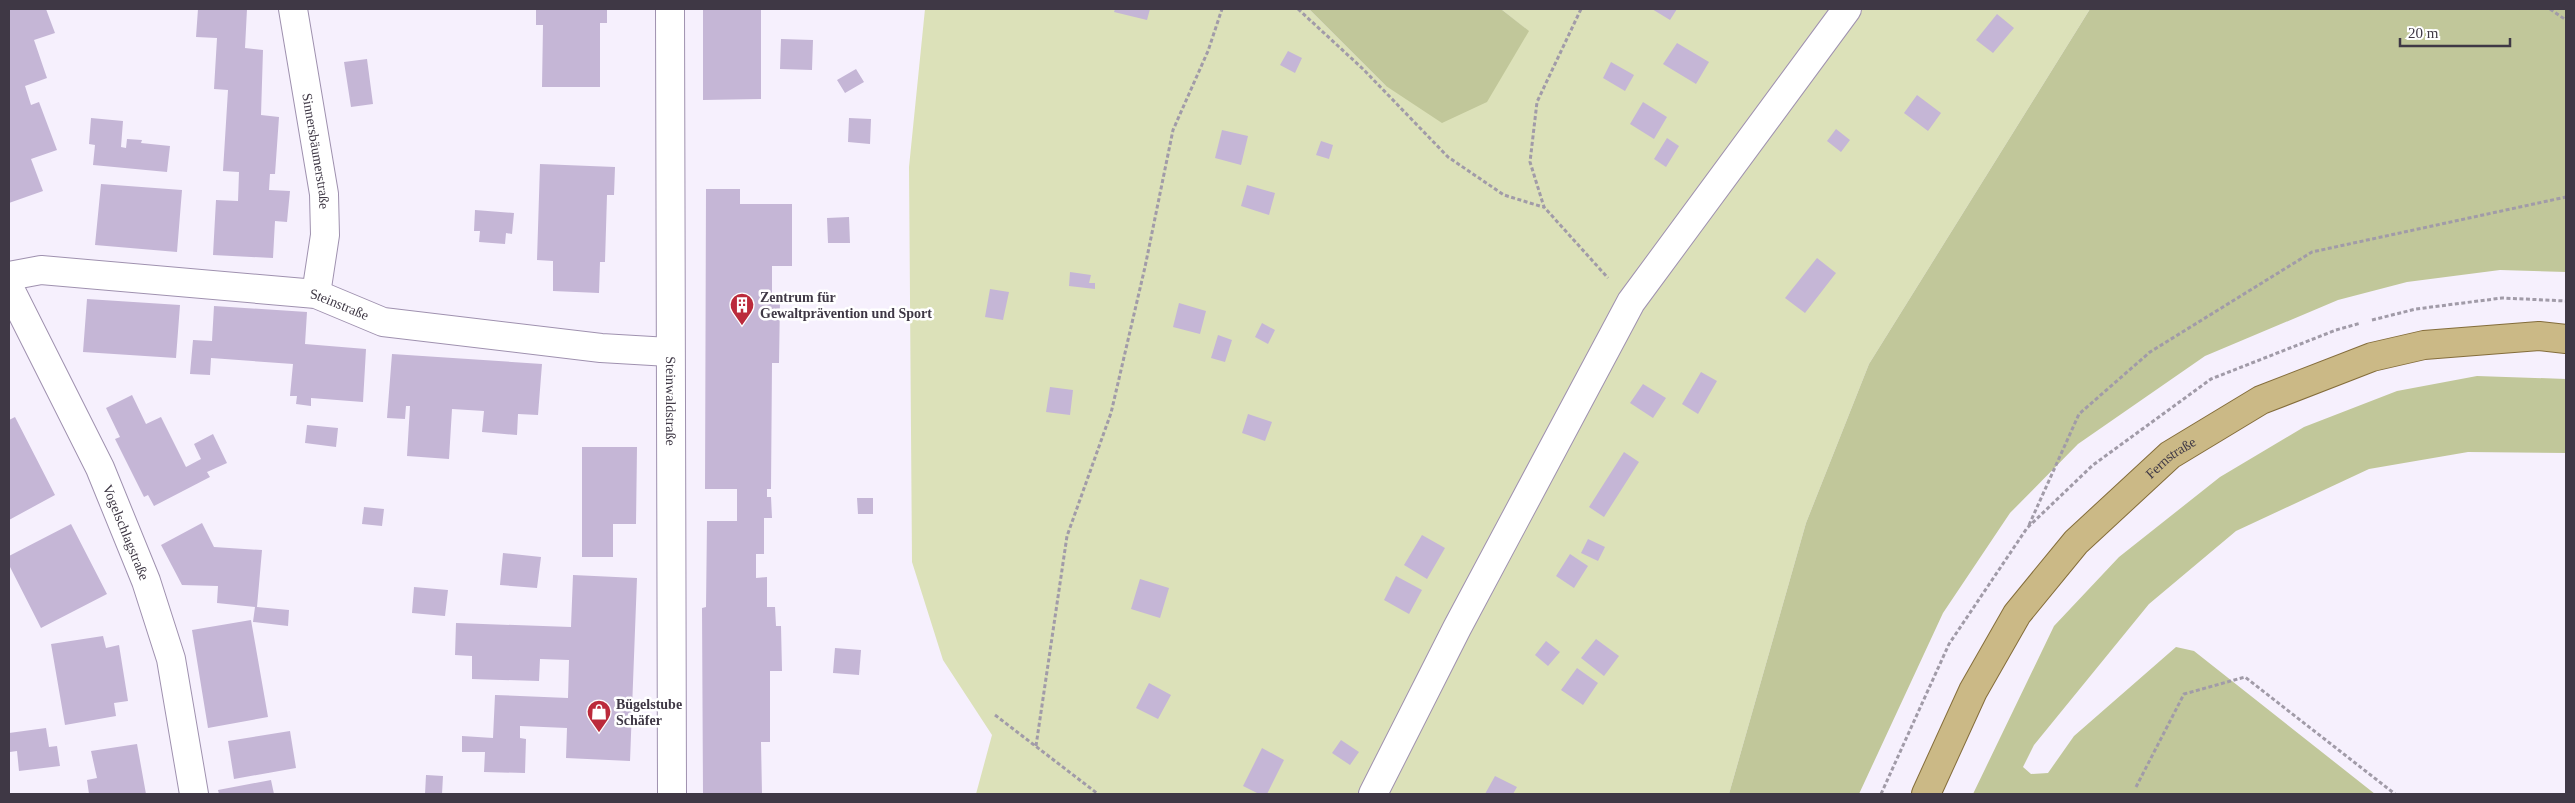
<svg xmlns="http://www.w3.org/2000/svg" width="2575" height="803" font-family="'Times New Roman',serif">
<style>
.green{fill:#dce1b9}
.forest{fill:#c1c79a}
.building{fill:#c5b6d6}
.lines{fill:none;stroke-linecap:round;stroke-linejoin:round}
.minor-casing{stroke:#9f91af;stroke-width:30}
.major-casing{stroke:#846d3b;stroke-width:30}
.path{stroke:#a19ba8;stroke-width:3;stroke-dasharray:4 2.5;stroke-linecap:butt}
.minor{stroke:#fff;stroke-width:28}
.major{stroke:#cbb986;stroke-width:28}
.labels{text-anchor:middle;stroke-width:5;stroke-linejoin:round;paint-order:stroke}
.street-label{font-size:14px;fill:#3f3845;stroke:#fff}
.poi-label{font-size:14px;font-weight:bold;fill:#3f3845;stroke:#fff;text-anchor:start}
</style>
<rect width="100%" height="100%" fill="#f6f0fd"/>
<path class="green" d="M 925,9 L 1309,9 L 1386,86 L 1528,31 L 1501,9 L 2090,9 L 1869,364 L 1806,523 L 1729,794 L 976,794 L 992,735 L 943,660 L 912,562 L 909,167 Z"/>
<path class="forest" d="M 1309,9 L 1501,9 L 1529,31 L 1487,102 L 1442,123 L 1386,86 Z
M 2090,9 L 2566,9 L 2566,272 L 2500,270 L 2407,282 L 2338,300 L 2205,356 L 2078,444 L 2010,513 L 1943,613 L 1859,794 L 1729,794 L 1806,523 L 1869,364 Z
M 2477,376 L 2566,379 L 2566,453 L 2468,452 L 2369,469 L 2236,531 L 2149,604 L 2034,745 L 2023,767 L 2031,774 L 2048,773 L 2074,736 L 2176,647 L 2194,651 L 2375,794 L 1973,794 L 2054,626 L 2119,557 L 2220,477 L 2304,427 L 2397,391 Z"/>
<path class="building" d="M 9,9 L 46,9 L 55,33 L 34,40 L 47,78 L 25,86 L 31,105 L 39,102 L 57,150 L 31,159 L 43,191 L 9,203 Z
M 198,9 L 247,9 L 245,48 L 263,50 L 261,115 L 279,117 L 275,174 L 270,174 L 269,190 L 290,191 L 287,222 L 275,221 L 273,258 L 213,255 L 216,200 L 238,201 L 239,172 L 223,171 L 228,90 L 214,89 L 217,38 L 196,37 Z
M 536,9 L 607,9 L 607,23 L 600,23 L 600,87 L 542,87 L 543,25 L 536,25 Z
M 703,9 L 761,9 L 761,99 L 703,100 Z
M 1115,9 L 1150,9 L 1147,20 L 1114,12 Z
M 1652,9 L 1677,9 L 1670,20 Z
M 1997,14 L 2014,28 L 1993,53 L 1976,40 Z
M 781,39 L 813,40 L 812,70 L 780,69 Z
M 1677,43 L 1709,62 L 1696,84 L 1663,64 Z
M 1288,51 L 1302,58 L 1295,73 L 1280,65 Z
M 367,59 L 373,104 L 351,107 L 344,62 Z
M 1611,62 L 1634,75 L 1625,91 L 1603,78 Z
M 856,69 L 864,82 L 845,93 L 837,80 Z
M 1917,95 L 1941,113 L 1928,131 L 1904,113 Z
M 1643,102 L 1667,117 L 1654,139 L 1630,124 Z
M 91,118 L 123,121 L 121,147 L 126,148 L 127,139 L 142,140 L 141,143 L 170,146 L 167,172 L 93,165 L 95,145 L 89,144 Z
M 849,118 L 871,119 L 870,144 L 848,142 Z
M 1836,129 L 1850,140 L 1841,152 L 1827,141 Z
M 1222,130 L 1248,136 L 1241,165 L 1215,158 Z
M 1667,138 L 1679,146 L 1666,167 L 1654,159 Z
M 1321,141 L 1333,145 L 1329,159 L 1316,155 Z
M 540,164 L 615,167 L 614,195 L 607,195 L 605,262 L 600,262 L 599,293 L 553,291 L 553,261 L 537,260 Z
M 101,184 L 182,190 L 177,252 L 95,245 Z
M 1247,185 L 1275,193 L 1269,215 L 1241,206 Z
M 706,189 L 740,189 L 740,204 L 792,204 L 792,266 L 772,266 L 772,300 L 780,300 L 779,363 L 772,363 L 771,489 L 767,489 L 767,497 L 771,497 L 772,518 L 764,518 L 764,554 L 756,554 L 756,578 L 767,577 L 767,607 L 775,607 L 776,626 L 781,626 L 782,671 L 770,671 L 770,742 L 761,742 L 762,794 L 703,794 L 702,608 L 706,607 L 707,521 L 737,521 L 737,489 L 705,489 Z
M 475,210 L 514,213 L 512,234 L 506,233 L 505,244 L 479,242 L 480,231 L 474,231 Z
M 849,217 L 850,243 L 828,243 L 827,218 Z
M 1817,258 L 1836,273 L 1805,313 L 1785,298 Z
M 1070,272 L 1091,275 L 1089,283 L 1095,283 L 1095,289 L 1069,286 Z
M 990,289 L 1009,292 L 1003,320 L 985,317 Z
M 87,299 L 180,305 L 176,358 L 83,352 Z
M 1179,303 L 1206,311 L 1200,334 L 1173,327 Z
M 214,306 L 307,312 L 305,344 L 366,349 L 363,402 L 311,398 L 311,406 L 296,404 L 297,396 L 290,396 L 293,364 L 211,358 L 210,375 L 190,374 L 193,340 L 212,341 Z
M 1262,323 L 1275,330 L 1268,344 L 1255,337 Z
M 1218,335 L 1232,340 L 1225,362 L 1211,358 Z
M 392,354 L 542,364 L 538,415 L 518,414 L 517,435 L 482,432 L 484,411 L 452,409 L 449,459 L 407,456 L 410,406 L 406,406 L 405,419 L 387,418 Z
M 1701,372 L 1717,381 L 1698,414 L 1682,404 Z
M 1643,384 L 1666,398 L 1653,418 L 1630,403 Z
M 1050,387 L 1073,390 L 1070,415 L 1046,412 Z
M 132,395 L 146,424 L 161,417 L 186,467 L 201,459 L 194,444 L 213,434 L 227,463 L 207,472 L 210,477 L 154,506 L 148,495 L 144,497 L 115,439 L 120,437 L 106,408 Z
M 1248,414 L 1272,422 L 1265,441 L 1242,433 Z
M 15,417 L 55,495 L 9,520 L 9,420 Z
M 307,425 L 338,428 L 336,447 L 305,443 Z
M 582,447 L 637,447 L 636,524 L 613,524 L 613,557 L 582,557 Z
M 1624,452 L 1639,462 L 1604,517 L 1589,507 Z
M 857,498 L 873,498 L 873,514 L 858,514 Z
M 364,507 L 384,509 L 382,526 L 362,524 Z
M 202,523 L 214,547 L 262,550 L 257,607 L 289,610 L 288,626 L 253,622 L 255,607 L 217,603 L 218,586 L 182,585 L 161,545 Z
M 71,524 L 107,594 L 41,628 L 9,565 L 9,556 Z
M 1422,535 L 1445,548 L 1427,579 L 1404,565 Z
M 1588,539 L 1605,547 L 1598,561 L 1581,553 Z
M 503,553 L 541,557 L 537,588 L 500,585 Z
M 1570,554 L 1588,566 L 1574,588 L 1556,576 Z
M 573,575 L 637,578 L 630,761 L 566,758 L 567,728 L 520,726 L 520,738 L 526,739 L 525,773 L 484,772 L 485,752 L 462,752 L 462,736 L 493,738 L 495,695 L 568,698 L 569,660 L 540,659 L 539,681 L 472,679 L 472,656 L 455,655 L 456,623 L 571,627 Z
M 1396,576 L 1422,590 L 1409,614 L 1384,600 Z
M 1140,579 L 1169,588 L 1160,618 L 1131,609 Z
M 414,587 L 448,590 L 445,616 L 412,613 Z
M 251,620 L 268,717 L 208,728 L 192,630 Z
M 103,636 L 106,648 L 119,645 L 128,701 L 114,703 L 116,716 L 65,725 L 51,644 Z
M 1596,639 L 1619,656 L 1604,676 L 1581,658 Z
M 1546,641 L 1560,652 L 1548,666 L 1535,655 Z
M 835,648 L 861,650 L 859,675 L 833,673 Z
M 1577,668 L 1598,683 L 1583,705 L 1561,690 Z
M 1149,683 L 1171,695 L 1158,719 L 1136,708 Z
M 46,728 L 49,747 L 57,746 L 60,766 L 19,771 L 17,751 L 10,752 L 9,733 Z
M 290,731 L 296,768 L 234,779 L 228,741 Z
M 1341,740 L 1359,752 L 1350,765 L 1332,753 Z
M 137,744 L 146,794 L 89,794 L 87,780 L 97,778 L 91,751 Z
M 1262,748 L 1284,760 L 1267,794 L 1259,794 L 1243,786 Z
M 426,775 L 443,776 L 442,794 L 425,794 Z
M 1495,776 L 1517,787 L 1513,794 L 1485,794 Z
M 271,780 L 274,794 L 219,794 L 218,790 Z"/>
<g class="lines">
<defs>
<g id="minor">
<path id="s1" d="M 293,9 L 324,194 L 325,235 L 316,294"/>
<path id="s2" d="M 670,9 L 672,794"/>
<path id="s3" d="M 9,276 L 41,270 L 316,294 L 383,322 L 601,348 L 669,352"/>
<path id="s4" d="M 9,287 L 100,468 L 146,581 L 171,659 L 194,794"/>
<path d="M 1373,794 L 1457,628 L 1631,302 L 1847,9"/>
</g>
<g id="major">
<path id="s5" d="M 1926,794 L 1973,691 L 2017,614 L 2076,542 L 2170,455 L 2261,400 L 2372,357 L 2424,345 L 2539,336 L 2566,339"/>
</g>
</defs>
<use href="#minor" class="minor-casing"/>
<use href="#major" class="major-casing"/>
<path class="path" d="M 1298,9 L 1363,69 L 1448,157 L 1504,195 L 1543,207
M 1581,9 L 1537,102 L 1530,162 L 1544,207 L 1608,278
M 2550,9 L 2566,20
M 2372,320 L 2416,309 L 2502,298 L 2566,301
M 2029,525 L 2079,414 L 2150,352 L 2312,252 L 2566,197
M 995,715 L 1098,794
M 1036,746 L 1067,536 L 1111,413 L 1145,267 L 1173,130 L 1208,51 L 1222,9
M 2136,787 L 2184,694 L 2245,677 L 2395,794
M 1881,794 L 1949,644 L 2027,528 L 2093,465 L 2211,379 L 2336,330 L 2361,323"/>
<use href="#minor" class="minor"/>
<use href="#major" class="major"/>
</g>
<defs>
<symbol id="building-pin" viewBox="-11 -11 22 30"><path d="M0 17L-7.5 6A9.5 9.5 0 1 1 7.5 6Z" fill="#bb2a3b" stroke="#fff"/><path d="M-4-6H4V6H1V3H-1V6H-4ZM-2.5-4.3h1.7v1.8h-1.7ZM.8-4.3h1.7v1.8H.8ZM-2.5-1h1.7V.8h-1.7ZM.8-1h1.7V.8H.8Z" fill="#fff"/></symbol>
<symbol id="shop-pin" viewBox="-11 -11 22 30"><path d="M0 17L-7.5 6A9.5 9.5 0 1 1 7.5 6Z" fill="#bb2a3b" stroke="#fff"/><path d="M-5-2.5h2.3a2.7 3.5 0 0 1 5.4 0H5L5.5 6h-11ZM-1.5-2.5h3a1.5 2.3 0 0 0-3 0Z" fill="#fff"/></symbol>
</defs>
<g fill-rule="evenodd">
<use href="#building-pin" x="728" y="291" width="28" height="38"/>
<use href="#shop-pin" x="585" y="698" width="28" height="38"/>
</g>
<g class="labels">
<g class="street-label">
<text dy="5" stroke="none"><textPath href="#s1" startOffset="144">Sinnersbäumerstraße</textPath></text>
<text dy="5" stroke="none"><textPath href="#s3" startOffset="334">Steinstraße</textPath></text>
<text dy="5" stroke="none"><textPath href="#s2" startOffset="392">Steinwaldstraße</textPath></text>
<text dy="5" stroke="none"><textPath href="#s5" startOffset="422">Fernstraße</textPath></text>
<text dy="5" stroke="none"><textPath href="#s4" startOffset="272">Vogelschlagstraße</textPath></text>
</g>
<g class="poi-label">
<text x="760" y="302">Zentrum für<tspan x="760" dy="16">Gewaltprävention und Sport</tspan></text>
<text x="616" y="709">Bügelstube<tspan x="616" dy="16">Schäfer</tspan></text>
</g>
</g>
<rect width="2575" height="803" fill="none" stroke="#3f3845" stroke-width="20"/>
<path d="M2400 38v8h110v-8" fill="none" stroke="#3f3845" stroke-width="2.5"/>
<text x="2408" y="38" font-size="15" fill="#3f3845" stroke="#ffffff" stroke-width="4" paint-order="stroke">20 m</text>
</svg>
